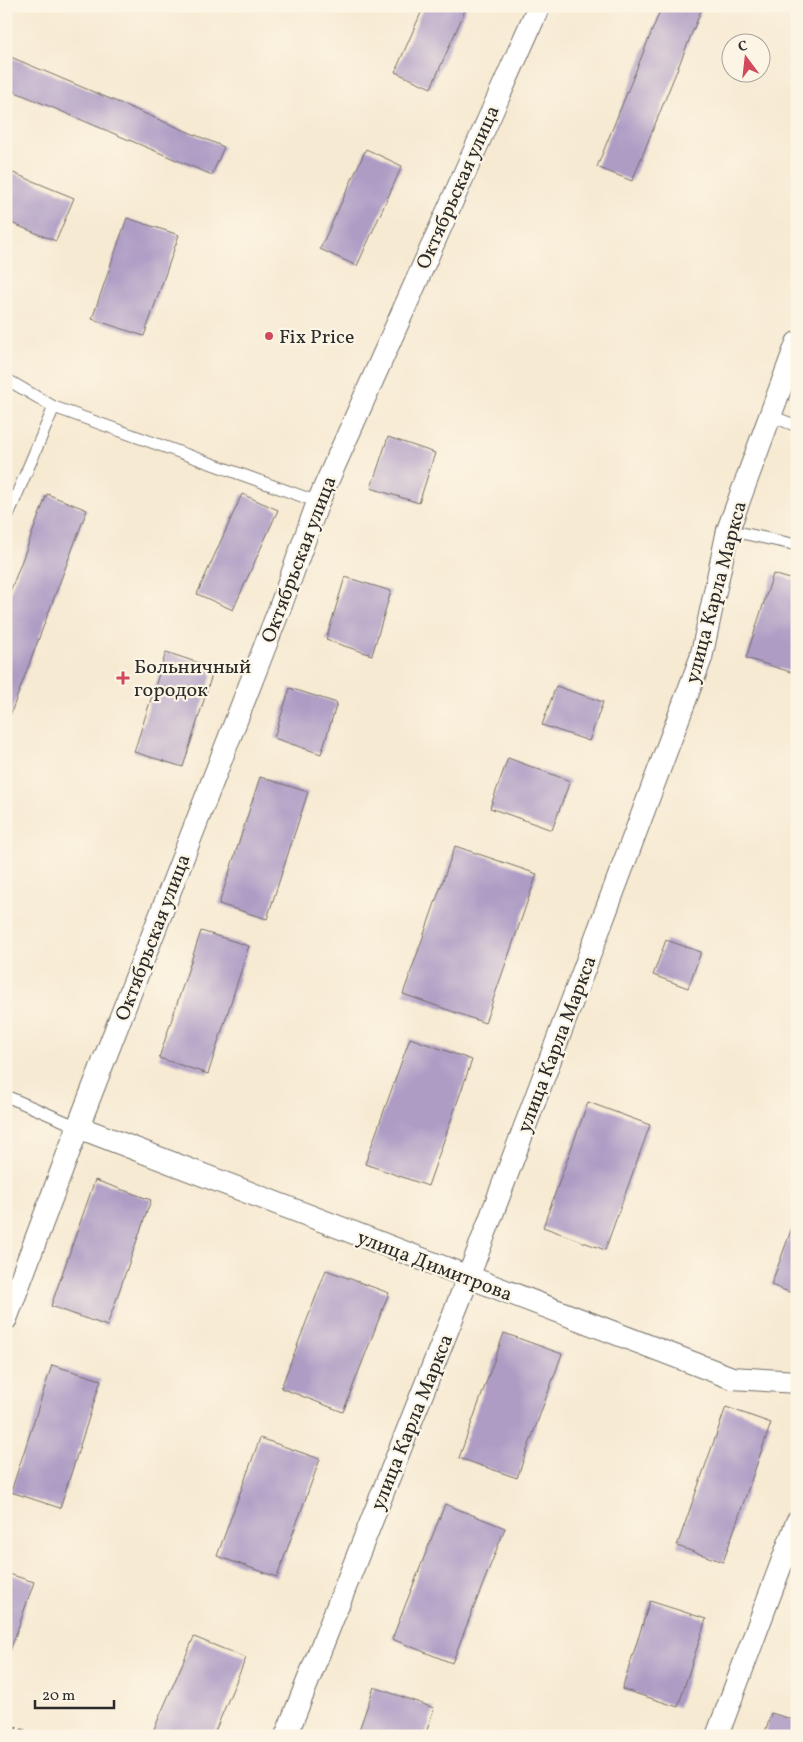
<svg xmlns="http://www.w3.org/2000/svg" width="803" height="1742" font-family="Vollkorn,serif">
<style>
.building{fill:#ae9cc5}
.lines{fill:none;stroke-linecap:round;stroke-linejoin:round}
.lane-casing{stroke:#726e66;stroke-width:13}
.street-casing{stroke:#726e66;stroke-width:24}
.path{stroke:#726e66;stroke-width:3;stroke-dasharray:4 4;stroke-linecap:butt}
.lane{stroke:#fff;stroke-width:11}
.street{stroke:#fff;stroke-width:22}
.poi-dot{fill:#d1495b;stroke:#fcf5e5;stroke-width:2}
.labels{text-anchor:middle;stroke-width:4.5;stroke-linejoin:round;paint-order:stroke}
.street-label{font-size:20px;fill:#2b2b2b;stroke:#fcf5e5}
.poi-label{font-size:20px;fill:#2b2b2b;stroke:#fcf5e5;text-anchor:start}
</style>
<rect width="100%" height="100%" fill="#fcf5e5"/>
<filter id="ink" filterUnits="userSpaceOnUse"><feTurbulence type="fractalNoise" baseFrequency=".02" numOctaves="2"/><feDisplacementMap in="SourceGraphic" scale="10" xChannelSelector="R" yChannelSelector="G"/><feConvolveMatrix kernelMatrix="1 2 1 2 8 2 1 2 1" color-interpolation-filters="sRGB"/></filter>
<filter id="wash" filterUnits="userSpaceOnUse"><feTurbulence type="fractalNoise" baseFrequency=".0096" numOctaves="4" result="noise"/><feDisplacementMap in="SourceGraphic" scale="20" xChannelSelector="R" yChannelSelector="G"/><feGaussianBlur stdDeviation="1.12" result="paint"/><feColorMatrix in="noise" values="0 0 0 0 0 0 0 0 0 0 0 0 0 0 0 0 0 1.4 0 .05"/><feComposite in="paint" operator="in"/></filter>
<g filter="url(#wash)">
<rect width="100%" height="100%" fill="#f7ead3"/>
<g id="blocks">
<path class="building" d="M 424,6 L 467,6 L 431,88 L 395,72 Z
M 662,6 L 703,6 L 632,181 L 597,167 Z
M 6,55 L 224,147 L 212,175 L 6,88 Z
M 366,149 L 402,166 L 357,266 L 320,249 Z
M 6,170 L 74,198 L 56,241 L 6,221 Z
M 127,218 L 179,235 L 144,336 L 92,319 Z
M 388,437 L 435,453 L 419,503 L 371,488 Z
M 47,494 L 87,510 L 6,726 L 6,603 Z
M 242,494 L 278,510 L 233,610 L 197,594 Z
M 773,574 L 797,581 L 797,674 L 746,658 Z
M 345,577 L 391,591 L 372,655 L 326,640 Z
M 166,652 L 214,668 L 183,767 L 134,752 Z
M 556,686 L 603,702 L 589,741 L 542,725 Z
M 290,688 L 337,703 L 321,754 L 274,738 Z
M 508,758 L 570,781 L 552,830 L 490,808 Z
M 260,777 L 308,792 L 267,919 L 219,904 Z
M 455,846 L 537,874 L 485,1023 L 403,994 Z
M 201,931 L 249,946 L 208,1074 L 159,1058 Z
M 666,940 L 701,952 L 688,988 L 653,975 Z
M 410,1038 L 472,1060 L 428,1186 L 365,1164 Z
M 588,1102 L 650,1125 L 605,1250 L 543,1227 Z
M 95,1180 L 151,1200 L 107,1326 L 51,1306 Z
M 797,1214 L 797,1295 L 771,1285 Z
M 326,1270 L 389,1293 L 343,1412 L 281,1388 Z
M 504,1333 L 562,1354 L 517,1478 L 459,1458 Z
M 52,1365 L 101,1380 L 60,1508 L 11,1492 Z
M 726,1407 L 771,1423 L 723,1562 L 677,1546 Z
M 260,1438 L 320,1459 L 277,1577 L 217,1556 Z
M 445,1504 L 505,1528 L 452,1663 L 392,1639 Z
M 6,1573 L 34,1582 L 7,1660 L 6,1660 Z
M 650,1601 L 706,1619 L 678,1707 L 622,1689 Z
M 194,1637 L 246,1658 L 213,1736 L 151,1736 Z
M 374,1687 L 434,1708 L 425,1736 L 357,1736 Z
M 771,1713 L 797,1721 L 797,1736 L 764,1736 Z"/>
</g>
</g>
<g filter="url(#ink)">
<use href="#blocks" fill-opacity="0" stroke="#726e66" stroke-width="1"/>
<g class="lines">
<defs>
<path id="lane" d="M 6,379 L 54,407
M 771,416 L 797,426
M 6,520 L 54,407 L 318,502
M 728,530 L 797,545
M 6,1096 L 78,1127"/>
<path id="street" d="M 78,1127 L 732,1378 L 797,1382
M 6,1319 L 78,1127 L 281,605 L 318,502 L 539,6
M 286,1736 L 468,1278 L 701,658 L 728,530 L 797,343
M 717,1736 L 797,1522"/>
</defs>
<use href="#lane" class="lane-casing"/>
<use href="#street" class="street-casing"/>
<path class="path" d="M 6,1724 L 38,1736"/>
<use href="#lane" class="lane"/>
<use href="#street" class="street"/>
</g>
</g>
<g class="poi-dot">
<circle cx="269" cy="336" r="5"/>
<path d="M120.5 670.5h5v5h5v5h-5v5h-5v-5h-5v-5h5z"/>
</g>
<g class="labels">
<g class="street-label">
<text transform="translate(457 187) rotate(-66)" y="7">Октябрьская улица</text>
<text transform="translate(298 559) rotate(-69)" y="7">Октябрьская улица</text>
<text transform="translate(715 592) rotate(-75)" y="7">улица Карла Маркса</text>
<text transform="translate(152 937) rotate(-69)" y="7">Октябрьская улица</text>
<text transform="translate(556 1044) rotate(-69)" y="7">улица Карла Маркса</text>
<text transform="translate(435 1265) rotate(21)" y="7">улица Димитрова</text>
<text transform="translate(411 1422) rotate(-68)" y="7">улица Карла Маркса</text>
</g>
<g class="poi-label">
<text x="279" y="343">Fix Price</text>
<text x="134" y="673">Больничный<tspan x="134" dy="23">городок</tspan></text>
</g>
</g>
<rect width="803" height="1742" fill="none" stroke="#fcf5e5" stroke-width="25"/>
<g transform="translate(746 58) rotate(345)"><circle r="24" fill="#fcf5e5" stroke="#a8a49b"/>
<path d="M0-4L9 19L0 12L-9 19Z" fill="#d1495b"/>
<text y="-8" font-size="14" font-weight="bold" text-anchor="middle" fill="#2b2b2b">С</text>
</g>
<path d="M35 1700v8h79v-8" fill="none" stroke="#2b2b2b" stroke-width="2.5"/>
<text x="42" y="1700" font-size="15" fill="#2b2b2b" stroke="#fcf5e5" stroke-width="4" paint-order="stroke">20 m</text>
</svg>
